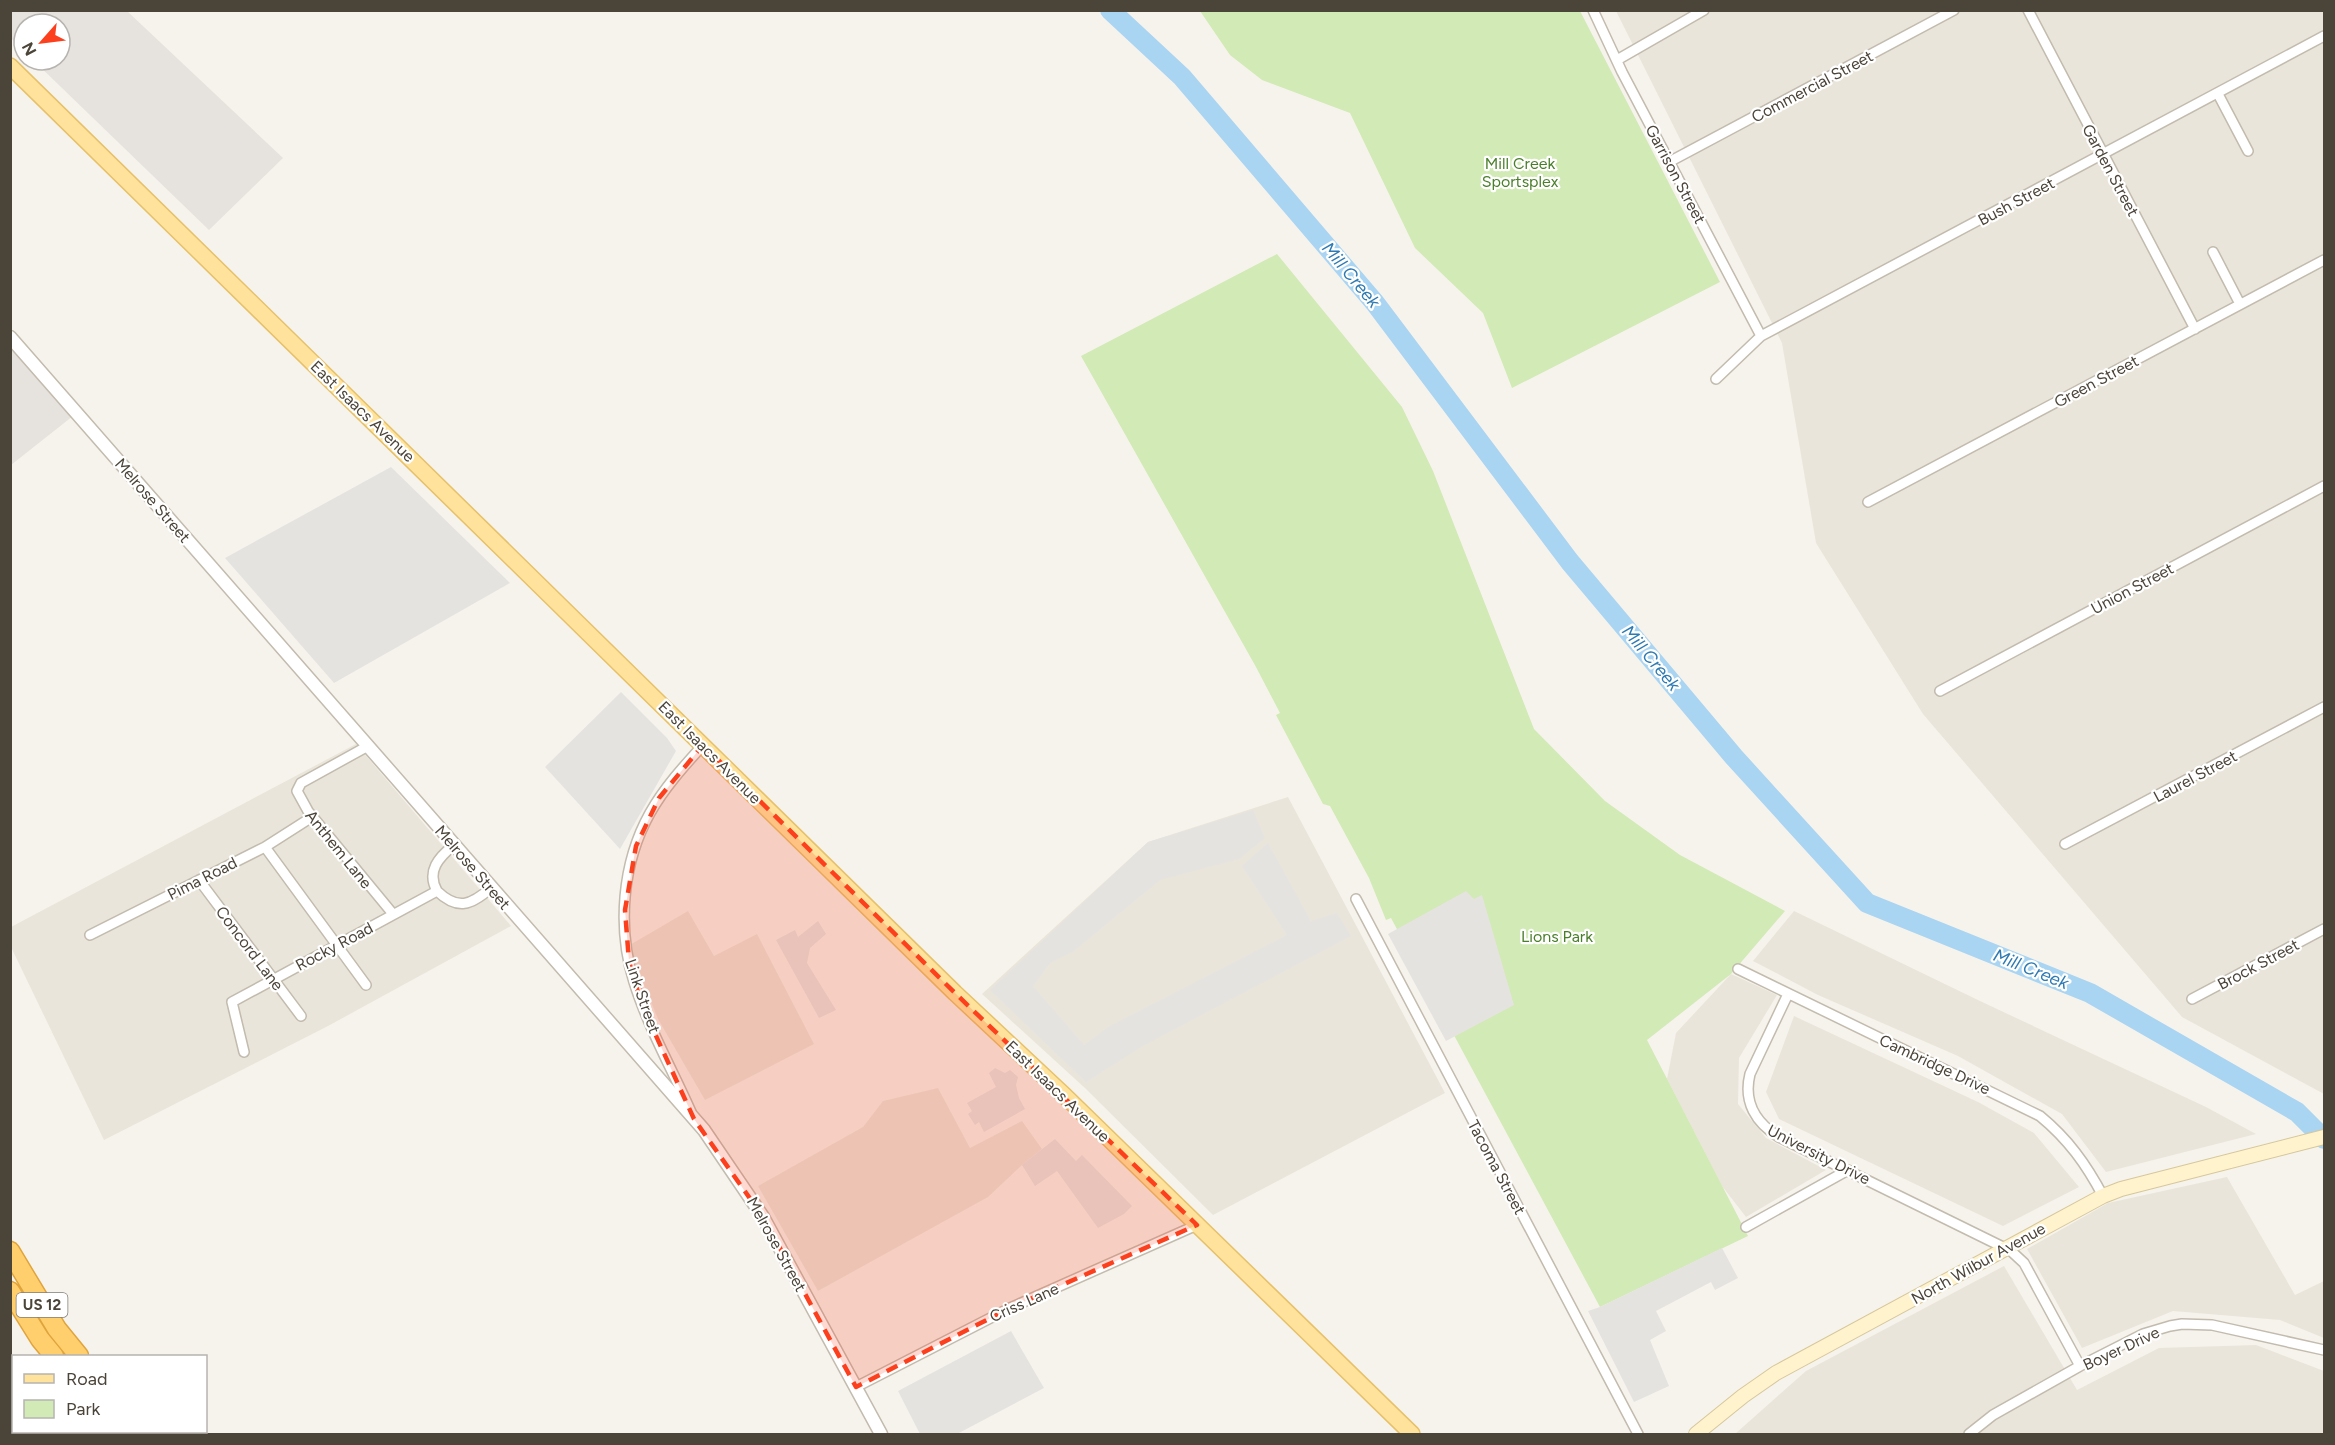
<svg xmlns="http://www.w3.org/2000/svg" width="2335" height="1445" font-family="Figtree,sans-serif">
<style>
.residential{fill:#eae5da}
.industrial{fill:#e6e2dd}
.green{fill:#d2eab5}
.parking{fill:#e5e3e0}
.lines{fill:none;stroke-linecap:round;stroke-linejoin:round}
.river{stroke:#a9d4f2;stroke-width:20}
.minor-casing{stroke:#c2bbae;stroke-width:12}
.tertiary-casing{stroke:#c2bbae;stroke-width:15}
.secondary-casing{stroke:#d6c79b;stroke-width:16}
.primary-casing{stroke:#e6c16a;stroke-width:18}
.motorway-casing{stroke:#e0a43c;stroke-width:21}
.minor{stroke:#fff;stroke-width:9}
.tertiary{stroke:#fff;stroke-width:12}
.secondary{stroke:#fff3cd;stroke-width:14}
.primary{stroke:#ffe39c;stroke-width:15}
.motorway{stroke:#ffcf6e;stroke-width:18}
.marked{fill:#fc3f1d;fill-opacity:0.2;stroke:#fc3f1d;stroke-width:4.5;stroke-dasharray:12 8;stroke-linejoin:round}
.labels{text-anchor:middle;stroke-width:4.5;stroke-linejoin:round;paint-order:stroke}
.shield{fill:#fff;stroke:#817c74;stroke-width:1.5}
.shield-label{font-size:15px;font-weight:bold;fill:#4b4439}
.street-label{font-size:16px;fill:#4b4439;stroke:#fff}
.park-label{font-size:16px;fill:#4a7f2a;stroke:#fff}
.water-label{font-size:18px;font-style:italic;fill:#2e7ab2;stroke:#fff}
</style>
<rect width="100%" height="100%" fill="#f6f3ec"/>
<path class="residential" d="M 1616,11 L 2324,11 L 2324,1094 L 2182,1017 L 1923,714 L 1816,543 L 1782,343 Z
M 356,744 L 511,926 L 328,1026 L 104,1140 L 11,947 L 11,927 Z
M 1288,797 L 1445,1093 L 1213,1215 L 1086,1089 L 982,994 L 1148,842 Z
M 688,911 L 714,956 L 757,934 L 814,1044 L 705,1100 L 658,1019 L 628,946 Z
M 1794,911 L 1980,1001 L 2206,1107 L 2256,1134 L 2106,1172 L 2062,1114 L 1958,1056 L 1818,995 L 1753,961 Z
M 1731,974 L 1777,995 L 1739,1058 L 1738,1104 L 1766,1138 L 1826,1170 L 1746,1217 L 1722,1186 L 1667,1079 L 1676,1033 Z
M 1794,1016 L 1978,1102 L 2034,1133 L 2079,1187 L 2003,1226 L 1779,1119 L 1766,1092 Z
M 938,1088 L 970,1148 L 1022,1121 L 1042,1149 L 1022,1165 L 988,1197 L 818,1291 L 758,1186 L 863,1127 L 883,1101 Z
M 2227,1177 L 2295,1295 L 2324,1281 L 2324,1338 L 2280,1320 L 2173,1311 L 2082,1348 L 2027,1249 L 2108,1203 Z
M 2004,1266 L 2077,1390 L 2159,1348 L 2256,1345 L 2324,1371 L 2324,1434 L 1735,1434 L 1806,1371 Z"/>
<path class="industrial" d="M 10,11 L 127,11 L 283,158 L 209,230 L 33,60 L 60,60 L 60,24 L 24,24 L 24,51 L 11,38 Z
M 10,335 L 78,412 L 11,465 L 10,465 Z"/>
<path class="green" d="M 1200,11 L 1580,11 L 1720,282 L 1512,388 L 1483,313 L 1415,248 L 1350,113 L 1262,80 L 1230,55 Z
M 1277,254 L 1402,407 L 1433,471 L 1534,729 L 1605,801 L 1680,855 L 1785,911 L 1731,974 L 1647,1040 L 1748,1236 L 1600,1307 L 1391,918 L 1386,920 L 1369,878 L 1330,806 L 1323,804 L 1276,715 L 1280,713 L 1256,667 L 1081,356 Z"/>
<path class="parking" d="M 391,467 L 510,583 L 334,683 L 225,558 Z
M 621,692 L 667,738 L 676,751 L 620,849 L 545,767 Z
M 1253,810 L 1265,838 L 1239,859 L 1160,880 L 1074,951 L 1050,963 L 1033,986 L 1084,1045 L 1110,1026 L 1287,935 L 1242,866 L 1268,843 L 1311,921 L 1337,913 L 1351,936 L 1141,1047 L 1086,1082 L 990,990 L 1148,842 Z
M 1466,891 L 1474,899 L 1482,895 L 1514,1005 L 1446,1041 L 1388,934 Z
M 818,921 L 826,934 L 810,948 L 807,963 L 836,1010 L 819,1018 L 776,940 L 795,930 L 798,937 Z
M 995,1068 L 1005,1073 L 1010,1070 L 1018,1077 L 1016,1085 L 1019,1098 L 1025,1109 L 984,1132 L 979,1122 L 975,1125 L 968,1114 L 972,1111 L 967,1103 L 996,1087 L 989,1073 Z
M 1055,1139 L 1076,1161 L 1082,1155 L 1132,1206 L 1124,1214 L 1098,1228 L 1057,1171 L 1035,1186 L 1022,1165 Z
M 1722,1248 L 1738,1278 L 1715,1290 L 1711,1282 L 1656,1311 L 1666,1331 L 1650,1340 L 1669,1386 L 1634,1402 L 1588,1311 L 1600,1307 Z
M 1011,1331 L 1044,1388 L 957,1434 L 920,1434 L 898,1391 Z"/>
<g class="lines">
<path class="river" d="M 1110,10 L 1182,77 L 1375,303 L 1570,562 L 1734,757 L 1867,903 L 2090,993 L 2297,1112 L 2324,1139"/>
<defs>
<path id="minor" d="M 1593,10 L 1622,72 L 1761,336
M 2028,10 L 2195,329
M 1617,60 L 1704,10
M 2218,94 L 2248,151
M 1669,162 L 1954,10
M 2213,252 L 2240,304
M 1716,379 L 1761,336 L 2324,36
M 1868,502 L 2324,260
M 1940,691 L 2324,486
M 368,746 L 301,783 L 297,791 L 308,811 L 393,914
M 2065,844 L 2324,707
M 265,847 L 366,985
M 199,880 L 301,1016
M 437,891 C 426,871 439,857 454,845
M 1356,899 L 1638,1434
M 90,935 L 265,847 L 312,817
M 1738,969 L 2040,1116 C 2068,1139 2086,1164 2103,1196
M 1788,994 L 1750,1074 C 1743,1102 1756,1123 1779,1137 L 2011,1251 L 2024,1263 L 2080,1366
M 2192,999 L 2324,929
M 244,1052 L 232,1002 L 437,891 C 458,911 471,905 491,888
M 691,1112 C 672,1069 648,1027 634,982 C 617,928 622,863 650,813 C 664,788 684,766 703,745
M 1746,1227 L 1848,1170
M 856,1387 L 1010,1308 L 1197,1225
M 1969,1434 L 1993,1415 L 2080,1366 L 2143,1334 L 2170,1326 L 2182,1324 L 2212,1325 L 2324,1350"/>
<path id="tertiary" d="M 10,337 L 704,1130 L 763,1217 L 881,1434"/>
<path id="secondary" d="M 1696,1434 L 1743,1396 L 1776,1373 L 2103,1196 L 2121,1189 L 2324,1137"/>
<path id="primary" d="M 10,66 L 955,993 L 1064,1095 L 1412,1434"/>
<path id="motorway" d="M 10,1251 L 57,1329 L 79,1356
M 10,1291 L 40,1339 L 54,1356
M 119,1432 L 122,1434
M 146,1432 L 148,1434"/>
</defs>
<use href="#minor" class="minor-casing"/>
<use href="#tertiary" class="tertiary-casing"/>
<use href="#secondary" class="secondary-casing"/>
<use href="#primary" class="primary-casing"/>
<use href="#motorway" class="motorway-casing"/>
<use href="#minor" class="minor"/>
<use href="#tertiary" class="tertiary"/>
<use href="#secondary" class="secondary"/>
<use href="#primary" class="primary"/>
<use href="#motorway" class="motorway"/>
</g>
<path class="marked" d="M 703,745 L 955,993 L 1197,1225 L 1010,1308 L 856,1387 L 763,1217 L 694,1119 L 641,1003 L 629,962 L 625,910 L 636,846 L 659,798 Z"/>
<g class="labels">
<rect class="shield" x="16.5" y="1293" width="51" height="24" rx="4.5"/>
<g class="shield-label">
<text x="42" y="1310">US 12</text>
</g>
<g class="street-label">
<text transform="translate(1812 86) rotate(-28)" y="6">Commercial Street</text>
<text transform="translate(2111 170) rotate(62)" y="6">Garden Street</text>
<text transform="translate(1676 174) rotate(62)" y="6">Garrison Street</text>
<text transform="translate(2016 201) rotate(-28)" y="6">Bush Street</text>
<text transform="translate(2096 381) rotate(-28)" y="6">Green Street</text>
<text transform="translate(363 411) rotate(44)" y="6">East Isaacs Avenue</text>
<text transform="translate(153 500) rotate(49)" y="6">Melrose Street</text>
<text transform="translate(2132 588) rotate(-28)" y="6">Union Street</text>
<text transform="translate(710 752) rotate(45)" y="6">East Isaacs Avenue</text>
<text transform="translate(2195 776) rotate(-28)" y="6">Laurel Street</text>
<text transform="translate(339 849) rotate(51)" y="6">Anthem Lane</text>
<text transform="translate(473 867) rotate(49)" y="6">Melrose Street</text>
<text transform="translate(202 878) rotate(-27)" y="6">Pima Road</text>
<text transform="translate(334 946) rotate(-28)" y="6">Rocky Road</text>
<text transform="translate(250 948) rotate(53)" y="6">Concord Lane</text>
<text transform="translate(2258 964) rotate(-28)" y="6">Brock Street</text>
<text transform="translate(643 996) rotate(71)" y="6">Link Street</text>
<text transform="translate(1935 1064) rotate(25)" y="6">Cambridge Drive</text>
<text transform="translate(1058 1091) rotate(44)" y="6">East Isaacs Avenue</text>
<text transform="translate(1819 1154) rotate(27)" y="6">University Drive</text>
<text transform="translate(1497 1167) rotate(62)" y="6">Tacoma Street</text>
<text transform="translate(777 1244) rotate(61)" y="6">Melrose Street</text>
<text transform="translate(1978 1263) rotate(-29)" y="6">North Wilbur Avenue</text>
<text transform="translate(1024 1302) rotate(-24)" y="6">Criss Lane</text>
<text transform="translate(2121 1348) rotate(-25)" y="6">Boyer Drive</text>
</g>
<g class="park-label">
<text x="1520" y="169">Mill Creek<tspan x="1520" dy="18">Sportsplex</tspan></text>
<text x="1557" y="942">Lions Park</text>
</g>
<g class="water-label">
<text transform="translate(1351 275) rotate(50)" y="6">Mill Creek</text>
<text transform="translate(1651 658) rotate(50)" y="6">Mill Creek</text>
<text transform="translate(2031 969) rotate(22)" y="6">Mill Creek</text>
</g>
</g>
<rect width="2335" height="1445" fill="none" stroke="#4b4439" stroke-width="24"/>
<rect x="12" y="1355" width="195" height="78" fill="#ffffff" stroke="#b7b4b0" stroke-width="1.5"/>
<rect x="24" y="1374" width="30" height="9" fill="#ffe39c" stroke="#b7b4b0" stroke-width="1.5"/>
<text x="66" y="1385" font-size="18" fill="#4b4439">Road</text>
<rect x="24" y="1400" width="30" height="18" fill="#d2eab5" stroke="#b7b4b0" stroke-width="1.5"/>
<text x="66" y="1415" font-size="18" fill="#4b4439">Park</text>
<g transform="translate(42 42) rotate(242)"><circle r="28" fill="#ffffff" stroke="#b7b4b0" stroke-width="1.5"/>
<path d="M0-4.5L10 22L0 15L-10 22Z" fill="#fc3f1d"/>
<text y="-9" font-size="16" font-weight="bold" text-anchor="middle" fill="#4b4439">N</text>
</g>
</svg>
